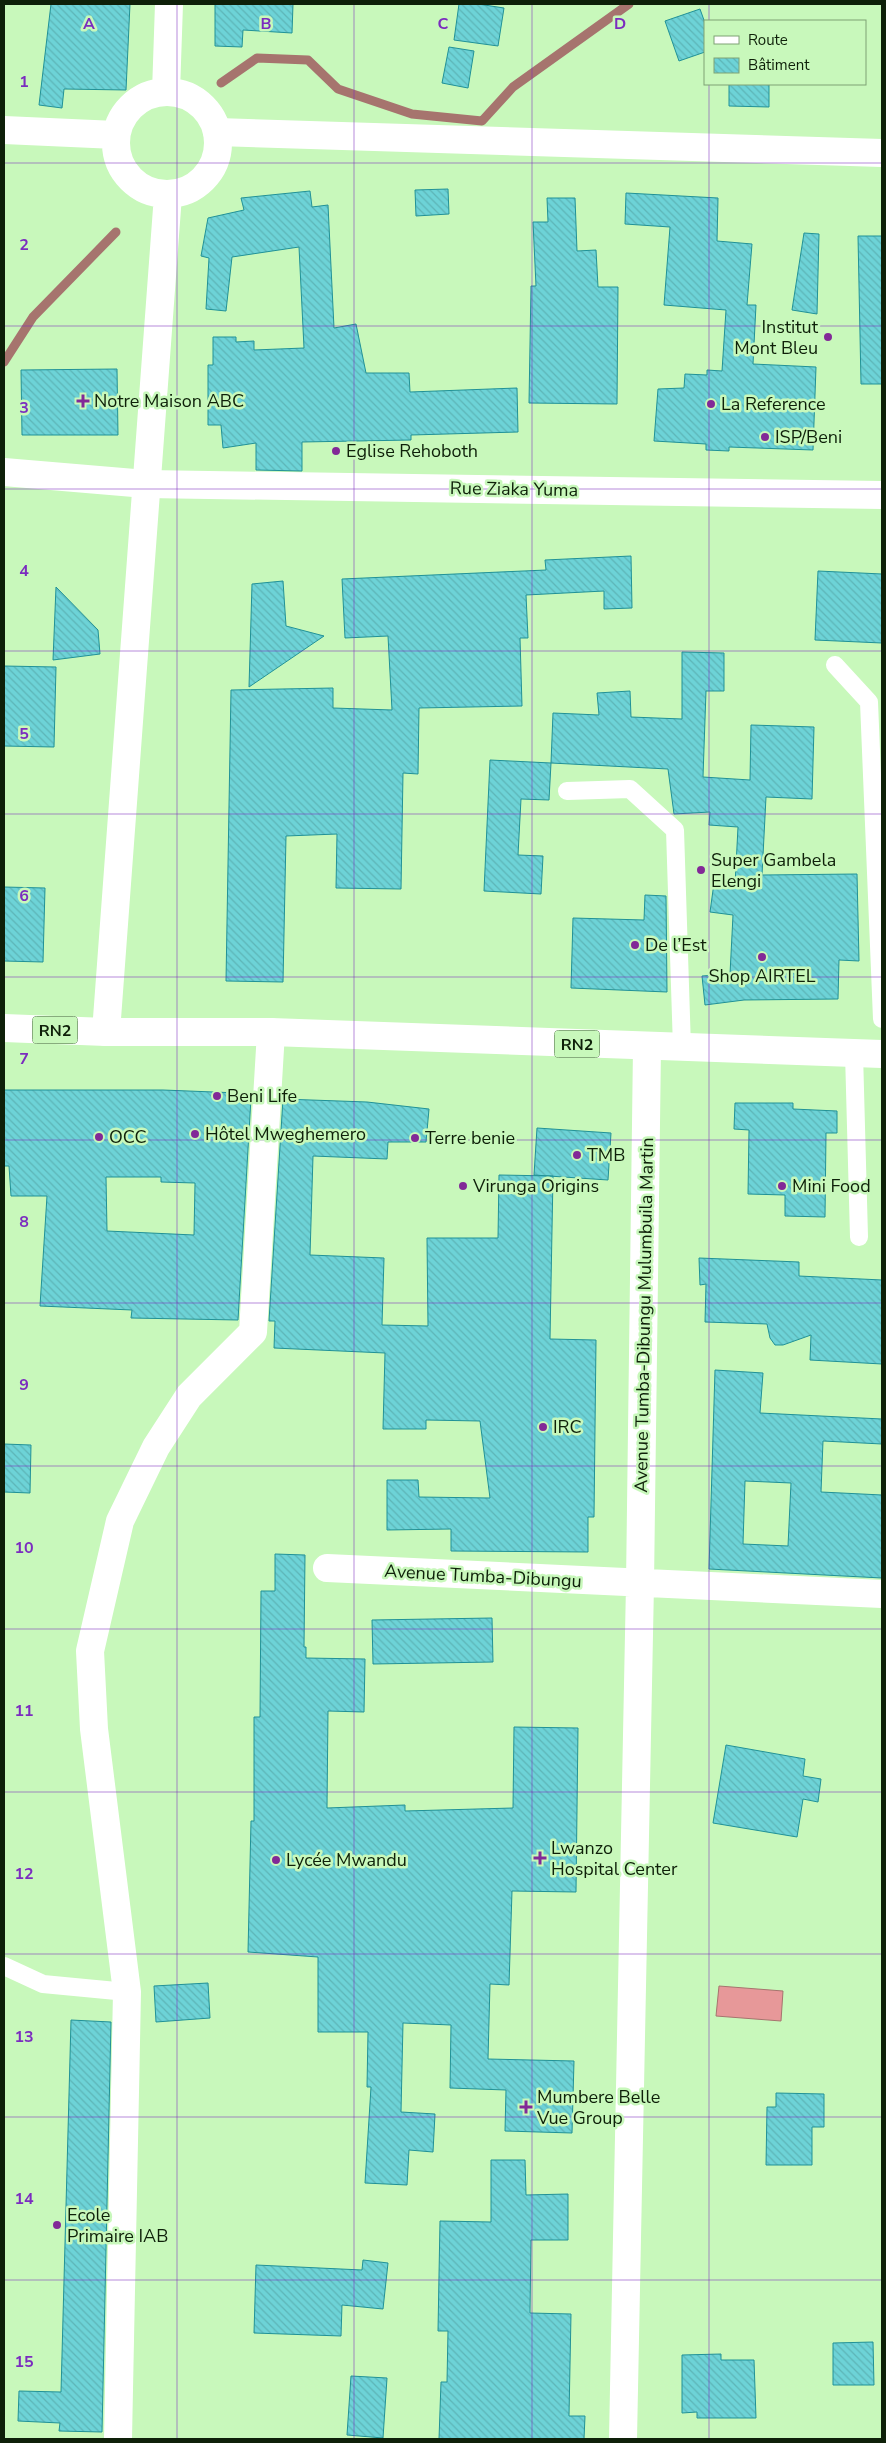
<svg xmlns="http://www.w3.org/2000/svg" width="886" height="2443" font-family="'Nunito Sans',sans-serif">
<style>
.water{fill:#e79899;stroke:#a6746e}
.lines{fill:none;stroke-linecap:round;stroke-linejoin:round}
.stream{stroke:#a6746e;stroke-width:9}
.building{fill:url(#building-back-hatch);stroke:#219297;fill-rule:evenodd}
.service{stroke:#fff;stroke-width:18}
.minor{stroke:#fff;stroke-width:28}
.tertiary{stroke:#fff;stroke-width:28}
.trunk{stroke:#fff;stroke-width:28}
.grid{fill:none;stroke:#7b2cbf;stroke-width:1;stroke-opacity:0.55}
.poi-dot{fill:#822997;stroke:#c8f8bb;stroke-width:2}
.labels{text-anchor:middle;stroke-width:5;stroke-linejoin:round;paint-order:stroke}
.shield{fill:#c8f8bb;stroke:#46613e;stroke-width:1}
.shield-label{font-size:16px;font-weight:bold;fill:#0e2009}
.poi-label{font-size:18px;fill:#0e2009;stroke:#c8f8bb;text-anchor:start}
.street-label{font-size:18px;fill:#0e2009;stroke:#c8f8bb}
.grid-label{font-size:16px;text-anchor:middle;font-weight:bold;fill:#7b2cbf;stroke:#c8f8bb;stroke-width:5;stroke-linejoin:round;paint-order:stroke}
</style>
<defs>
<pattern id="building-back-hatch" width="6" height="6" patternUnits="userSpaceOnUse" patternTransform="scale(1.25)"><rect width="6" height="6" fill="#6dd3d7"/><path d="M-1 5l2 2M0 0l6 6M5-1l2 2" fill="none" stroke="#5db5b7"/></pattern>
</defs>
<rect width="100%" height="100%" fill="#c8f8bb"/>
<path class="water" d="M 719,1986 L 783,1991 L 781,2021 L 716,2016 Z"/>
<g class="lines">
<path class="stream" d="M 221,83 L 257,58 L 308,60 L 338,89 L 412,114 L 482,121 L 513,87 L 629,4
M 4,362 L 33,317 L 116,232"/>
</g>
<path class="building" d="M 51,4 L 130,4 L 126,90 L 64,89 L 62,108 L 39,105 Z
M 215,4 L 293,4 L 292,33 L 243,30 L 242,47 L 215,46 Z
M 459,4 L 478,4 L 504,8 L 498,46 L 454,40 Z
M 700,9 L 705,23 L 705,52 L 679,61 L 665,21 Z
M 449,47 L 474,51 L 468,88 L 442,83 Z
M 729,84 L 769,84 L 769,107 L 729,106 Z
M 448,189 L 449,214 L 416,216 L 415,190 Z
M 310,191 L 312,207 L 328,205 L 334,328 L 356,324 L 366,373 L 409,373 L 410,392 L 517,388 L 518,432 L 411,435 L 411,440 L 302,442 L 302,471 L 256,470 L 256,443 L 223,448 L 221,425 L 208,425 L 208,365 L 213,365 L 213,337 L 236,337 L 236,342 L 254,341 L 254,350 L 304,348 L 299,247 L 232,257 L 226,311 L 206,309 L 209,258 L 201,256 L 208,218 L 244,210 L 241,198 Z
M 626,193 L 718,198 L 717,241 L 752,244 L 747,305 L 756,305 L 753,364 L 816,367 L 813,450 L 729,447 L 729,451 L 706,450 L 706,444 L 654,441 L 658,389 L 684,388 L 685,374 L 707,375 L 707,370 L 722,371 L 726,310 L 664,305 L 670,227 L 625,224 Z
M 547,198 L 575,198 L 577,251 L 596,250 L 598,287 L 618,287 L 617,404 L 529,403 L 531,286 L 536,286 L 533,222 L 548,222 Z
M 804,233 L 819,234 L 817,314 L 792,310 Z
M 858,236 L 882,236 L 882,384 L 861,384 Z
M 117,369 L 118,435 L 22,435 L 21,370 Z
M 631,556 L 632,608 L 604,609 L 604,591 L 526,595 L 528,638 L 520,638 L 522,706 L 419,708 L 418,774 L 403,773 L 401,889 L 336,888 L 337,834 L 286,836 L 283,982 L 226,981 L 231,690 L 333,688 L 333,708 L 392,710 L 388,636 L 345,638 L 342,579 L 546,570 L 545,560 Z
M 818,571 L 882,574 L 882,643 L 815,640 Z
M 283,581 L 286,626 L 324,636 L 249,687 L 252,584 Z
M 56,587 L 98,630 L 100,654 L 53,660 Z
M 682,652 L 724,653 L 724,691 L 706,691 L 703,777 L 750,780 L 751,725 L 814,727 L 812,799 L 766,797 L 762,875 L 857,874 L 859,961 L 839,960 L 838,999 L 744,1000 L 705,1005 L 702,976 L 730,974 L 733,915 L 710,912 L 714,883 L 735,885 L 738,827 L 709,825 L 710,812 L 674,814 L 668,769 L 551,763 L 553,713 L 599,715 L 597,693 L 630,691 L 631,717 L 682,719 Z
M 4,666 L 56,667 L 54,747 L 4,746 Z
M 490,760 L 551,763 L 549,800 L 521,799 L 518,855 L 543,856 L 541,894 L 484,891 Z
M 4,887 L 45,888 L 43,962 L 4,961 Z
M 645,895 L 666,896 L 667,992 L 571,988 L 573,918 L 644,920 Z
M 4,1090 L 163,1090 L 239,1093 L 239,1097 L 251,1098 L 238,1320 L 131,1318 L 132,1310 L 40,1306 L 47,1196 L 11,1196 L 9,1166 L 4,1166 ZM 106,1177 L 161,1177 L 161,1182 L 195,1183 L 194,1235 L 107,1231 Z
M 283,1099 L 367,1102 L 429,1109 L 426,1142 L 388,1142 L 387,1159 L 313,1156 L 310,1255 L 384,1258 L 382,1325 L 428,1326 L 427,1238 L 498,1238 L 499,1175 L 553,1176 L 550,1339 L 596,1340 L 594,1517 L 588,1517 L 588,1552 L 451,1551 L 451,1529 L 387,1530 L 387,1480 L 418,1480 L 419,1497 L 490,1498 L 480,1421 L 426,1420 L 426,1429 L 383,1429 L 385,1353 L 274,1348 L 275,1321 L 269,1321 Z
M 735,1103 L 793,1103 L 793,1109 L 837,1111 L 837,1133 L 826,1133 L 825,1217 L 785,1216 L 785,1195 L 748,1194 L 749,1130 L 734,1129 Z
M 537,1128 L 611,1133 L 608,1180 L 534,1175 Z
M 699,1258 L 799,1262 L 799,1276 L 882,1280 L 882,1364 L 810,1360 L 811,1335 L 783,1345 L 775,1345 L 770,1338 L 767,1324 L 705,1322 L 706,1284 L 700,1285 Z
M 715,1370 L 763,1373 L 760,1413 L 882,1419 L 882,1444 L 823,1441 L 821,1492 L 882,1495 L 882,1578 L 709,1569 ZM 745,1481 L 791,1483 L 788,1546 L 743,1544 Z
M 4,1444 L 31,1445 L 30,1493 L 4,1492 Z
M 275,1554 L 305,1555 L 304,1647 L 306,1647 L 306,1658 L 365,1659 L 364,1712 L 328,1711 L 327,1808 L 405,1805 L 405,1811 L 513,1808 L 514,1727 L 578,1728 L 576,1892 L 512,1891 L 509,1985 L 490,1984 L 488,2059 L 574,2061 L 572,2133 L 505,2131 L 506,2090 L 450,2088 L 451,2025 L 403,2023 L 401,2112 L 435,2114 L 433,2152 L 409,2150 L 407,2185 L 365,2183 L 371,2087 L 367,2087 L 368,2032 L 318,2032 L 318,1957 L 248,1952 L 251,1821 L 254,1821 L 254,1717 L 260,1717 L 261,1591 L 275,1591 Z
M 492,1618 L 493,1662 L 373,1664 L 372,1620 Z
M 726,1745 L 805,1759 L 803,1776 L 821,1779 L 818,1802 L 803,1799 L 797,1837 L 713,1823 Z
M 208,1983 L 210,2018 L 156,2022 L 154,1986 Z
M 71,2020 L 111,2022 L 102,2432 L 59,2431 L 60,2423 L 18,2421 L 19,2391 L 61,2392 Z
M 776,2093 L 824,2094 L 824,2127 L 812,2127 L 812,2165 L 766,2165 L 767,2107 L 776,2107 Z
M 491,2160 L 525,2160 L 526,2195 L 568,2194 L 568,2240 L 531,2240 L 530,2313 L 571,2314 L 569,2416 L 585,2416 L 584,2439 L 439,2439 L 441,2382 L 447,2382 L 448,2331 L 438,2331 L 440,2221 L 491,2222 Z
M 363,2260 L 388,2263 L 383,2309 L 342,2305 L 341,2336 L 254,2333 L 256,2265 L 362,2270 Z
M 873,2342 L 874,2385 L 833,2385 L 833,2343 Z
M 721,2354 L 721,2360 L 754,2360 L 756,2418 L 697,2418 L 697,2412 L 682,2413 L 682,2355 Z
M 351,2376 L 387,2378 L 383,2438 L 347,2435 Z"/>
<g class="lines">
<path class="service" d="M 835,665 L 869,702 L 882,1019
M 567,791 L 630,789 L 675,830 L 682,1048
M 854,1053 L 859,1237
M 4,1966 L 43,1984 L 127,1992"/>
<path class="minor" d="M 217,132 L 882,153
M 4,472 L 146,484 L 882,495
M 327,1568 L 882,1594
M 118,2439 L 127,1992 L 94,1729 L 90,1651 L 120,1521 L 156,1447 L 189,1396 L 253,1332 L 271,1032
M 623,2439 L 640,1584 L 647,1047"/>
<path class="tertiary" d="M 166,92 L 169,4
M116 143a51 51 0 1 1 102 0a51 51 0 1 1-102 0Z
M 4,130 L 116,135
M 106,1032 L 168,195"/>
<path class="trunk" d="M 4,1028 L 106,1032 L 271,1032 L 882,1054"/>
</g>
<path class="grid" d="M 177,4 L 177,2439M 354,4 L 354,2439M 532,4 L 532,2439M 709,4 L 709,21M 709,84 L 709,2439M 4,163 L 882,163M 4,326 L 882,326M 4,489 L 882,489M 4,651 L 882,651M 4,814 L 882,814M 4,977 L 882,977M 4,1140 L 882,1140M 4,1303 L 882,1303M 4,1466 L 882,1466M 4,1629 L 882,1629M 4,1792 L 882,1792M 4,1954 L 882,1954M 4,2117 L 882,2117M 4,2280 L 882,2280"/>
<g class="poi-dot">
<circle cx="828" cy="337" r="5"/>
<path d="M80.5 393.5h5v5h5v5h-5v5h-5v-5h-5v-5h5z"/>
<circle cx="711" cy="404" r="5"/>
<circle cx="765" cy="437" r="5"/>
<circle cx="336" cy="451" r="5"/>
<circle cx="701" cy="870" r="5"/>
<circle cx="635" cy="945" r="5"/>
<circle cx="762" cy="957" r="5"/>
<circle cx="217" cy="1096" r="5"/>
<circle cx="195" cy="1134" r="5"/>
<circle cx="99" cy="1137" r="5"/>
<circle cx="415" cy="1138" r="5"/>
<circle cx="577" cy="1155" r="5"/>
<circle cx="463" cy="1186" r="5"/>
<circle cx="782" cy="1186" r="5"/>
<circle cx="543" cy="1427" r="5"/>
<path d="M537.5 1850.5h5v5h5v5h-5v5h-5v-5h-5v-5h5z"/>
<circle cx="276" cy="1860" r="5"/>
<path d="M523.5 2099.5h5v5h5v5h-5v5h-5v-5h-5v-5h5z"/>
<circle cx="57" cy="2225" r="5"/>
</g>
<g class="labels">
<g class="shield">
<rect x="32.5" y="1016.5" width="45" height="27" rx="4"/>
<rect x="554.5" y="1030.5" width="45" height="27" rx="4"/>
</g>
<g class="shield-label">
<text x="55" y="1036">RN2</text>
<text x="577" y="1050">RN2</text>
</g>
<g class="poi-label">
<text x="818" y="333" text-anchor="end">Institut<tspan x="818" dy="21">Mont Bleu</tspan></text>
<text x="94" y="407">Notre Maison ABC</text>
<text x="721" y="410">La Reference</text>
<text x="775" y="443">ISP/Beni</text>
<text x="346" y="457">Eglise Rehoboth</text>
<text x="711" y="866">Super Gambela<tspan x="711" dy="21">Elengi</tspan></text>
<text x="645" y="951">De l’Est</text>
<text x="762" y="982" text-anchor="middle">Shop AIRTEL</text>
<text x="227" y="1102">Beni Life</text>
<text x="205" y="1140">Hôtel Mweghemero</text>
<text x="109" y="1143">OCC</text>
<text x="425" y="1144">Terre benie</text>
<text x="587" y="1161">TMB</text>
<text x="473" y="1192">Virunga Origins</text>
<text x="792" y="1192">Mini Food</text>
<text x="553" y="1433">IRC</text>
<text x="551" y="1854">Lwanzo<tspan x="551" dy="21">Hospital Center</tspan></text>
<text x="286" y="1866">Lycée Mwandu</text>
<text x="537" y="2103">Mumbere Belle<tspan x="537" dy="21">Vue Group</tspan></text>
<text x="67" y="2221">Ecole<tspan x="67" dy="21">Primaire IAB</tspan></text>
</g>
<g class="street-label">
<text transform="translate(514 489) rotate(1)" y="6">Rue Ziaka Yuma</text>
<text transform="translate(644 1315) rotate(-89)" y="6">Avenue Tumba-Dibungu Mulumbuila Martin</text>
<text transform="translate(483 1576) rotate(3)" y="6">Avenue Tumba-Dibungu</text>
</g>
</g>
<g class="grid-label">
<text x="89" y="29">A</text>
<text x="266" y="29">B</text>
<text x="443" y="29">C</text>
<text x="620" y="29">D</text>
<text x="24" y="87">1</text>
<text x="24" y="250">2</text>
<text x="24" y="413">3</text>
<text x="24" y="576">4</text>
<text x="24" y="739">5</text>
<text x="24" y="901">6</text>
<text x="24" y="1064">7</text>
<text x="24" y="1227">8</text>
<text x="24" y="1390">9</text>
<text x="24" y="1553">10</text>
<text x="24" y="1716">11</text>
<text x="24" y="1879">12</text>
<text x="24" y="2042">13</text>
<text x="24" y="2204">14</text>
<text x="24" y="2367">15</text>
</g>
<rect width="886" height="2443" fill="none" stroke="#0e2009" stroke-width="10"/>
<rect x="704" y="20" width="162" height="65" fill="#c8f8bb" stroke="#7ea274"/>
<rect x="714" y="36" width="25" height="8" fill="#ffffff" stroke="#7ea274"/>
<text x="748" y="45" font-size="15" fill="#0e2009">Route</text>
<rect x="714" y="58" width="25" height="15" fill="url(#building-back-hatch)" stroke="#7ea274"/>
<text x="748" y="70" font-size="15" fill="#0e2009">Bâtiment</text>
</svg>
